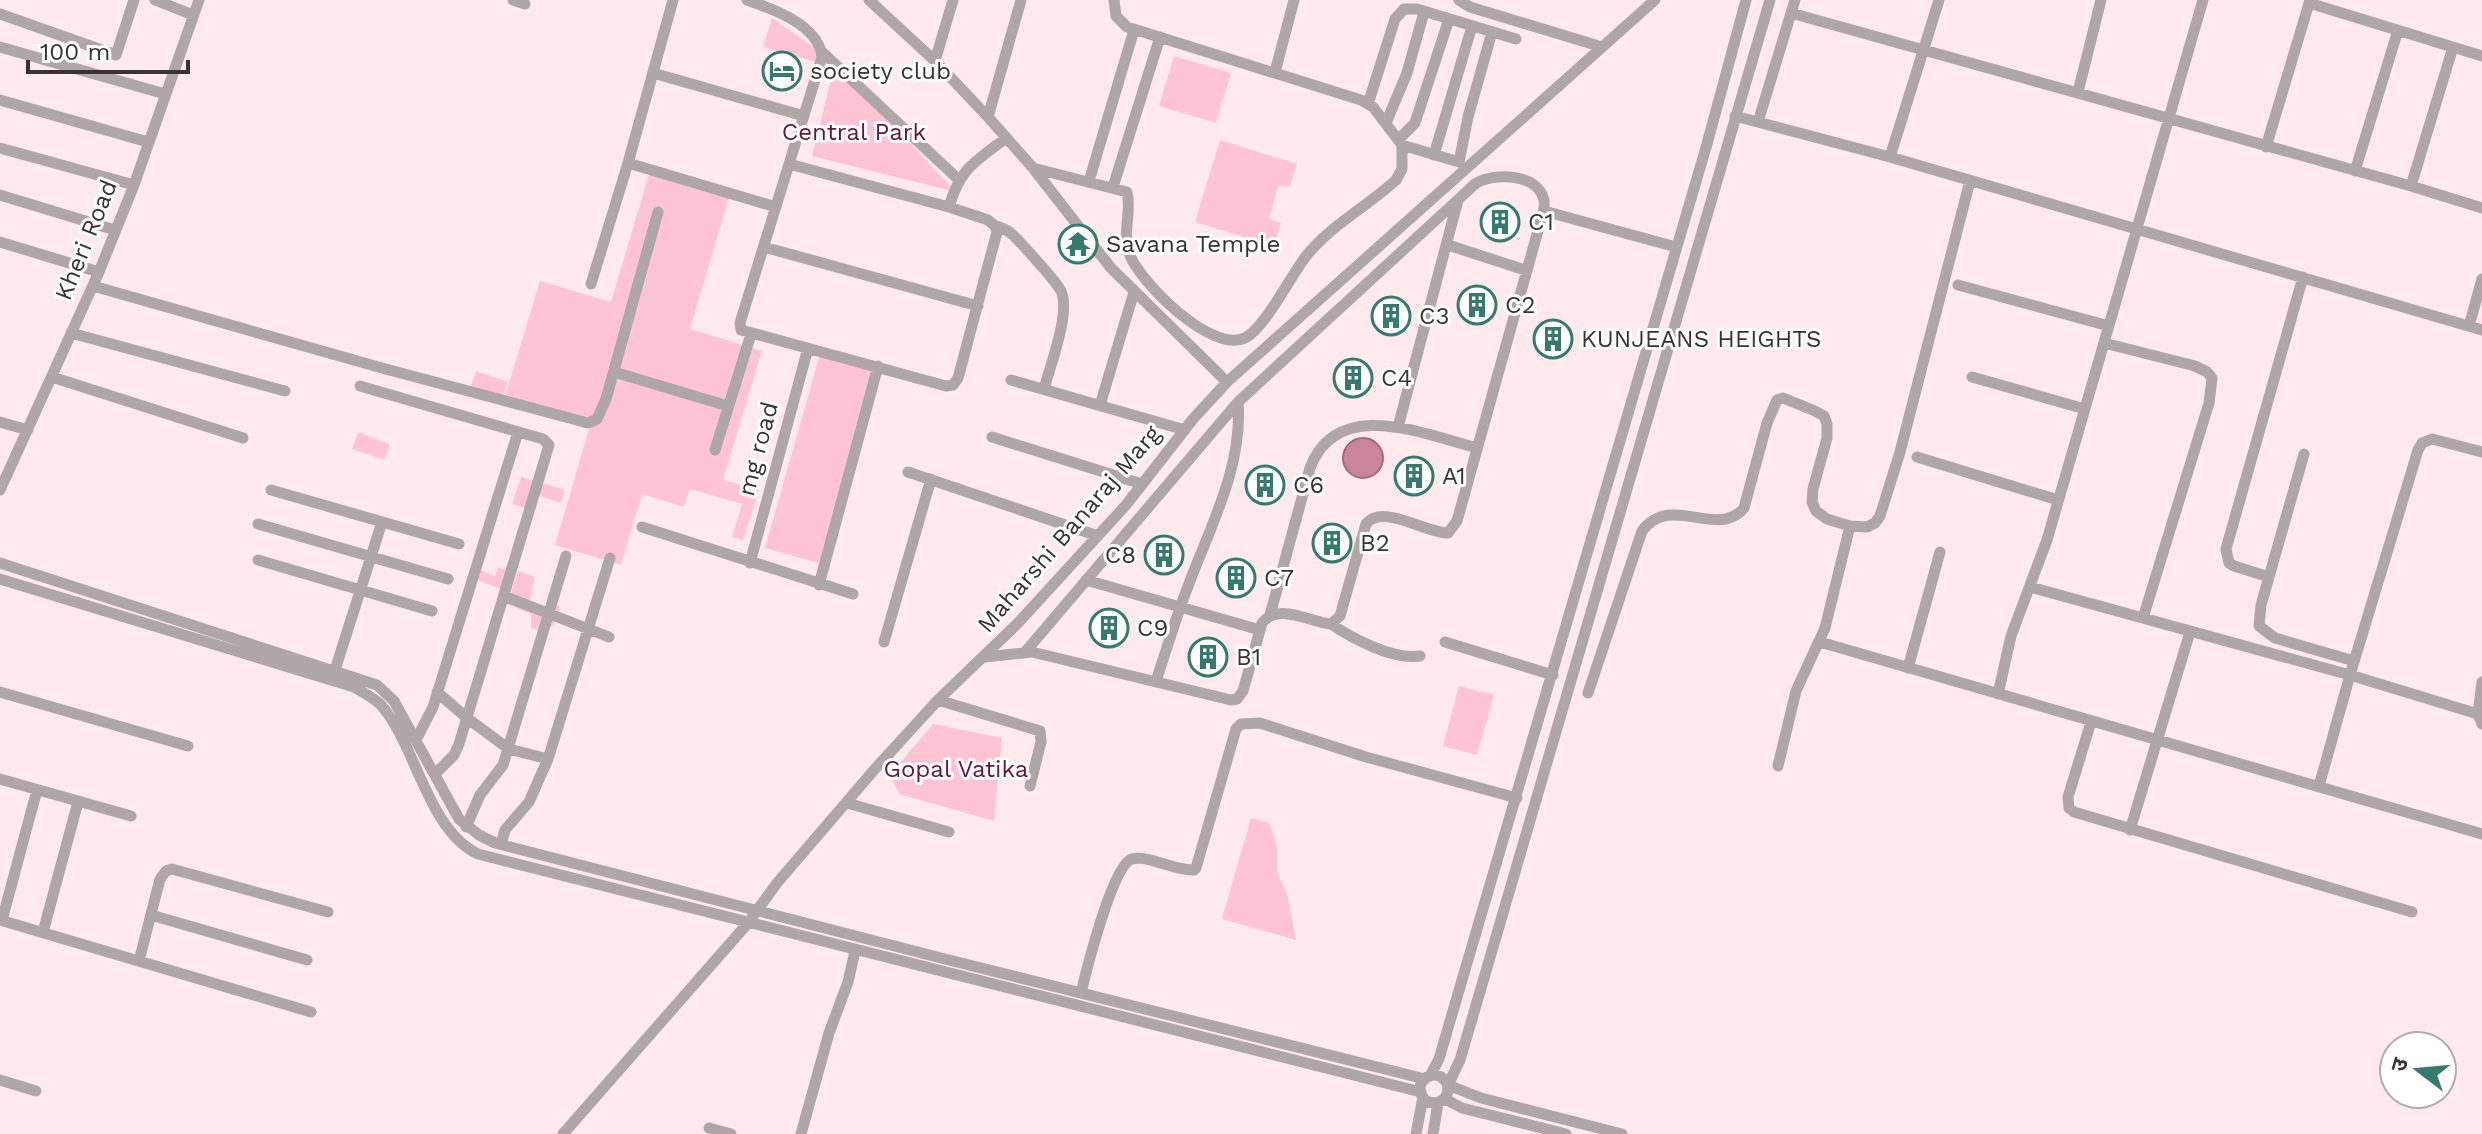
<svg xmlns="http://www.w3.org/2000/svg" width="2482" height="1134" font-family="'Work Sans','Noto Sans Devanagari',sans-serif">
<style>
.green{fill:#fec4d6}
.water{fill:#c9859b;stroke:#9e6c7c;stroke-width:2}
.lines{fill:none;stroke-linecap:round;stroke-linejoin:round}
.minor{stroke:#afa6a8;stroke-width:11}
.labels{text-anchor:middle;stroke-width:6;stroke-linejoin:round;paint-order:stroke}
.poi-label{font-size:24px;fill:#3a3134;stroke:#fff;text-anchor:start}
.park-label{font-size:24px;fill:#671639;stroke:#fff}
.street-label{font-size:24px;fill:#3a3134;stroke:#fff}
</style>
<rect width="100%" height="100%" fill="#fee9ef"/>
<path class="green" d="M 772,18 L 819,51 L 816,62 L 763,47 Z
M 1174,56 L 1231,73 L 1216,123 L 1159,106 Z
M 835,64 L 956,192 L 812,156 Z
M 1220,140 L 1297,164 L 1290,186 L 1278,187 L 1269,219 L 1281,223 L 1274,246 L 1195,222 Z
M 649,174 L 729,198 L 690,329 L 762,351 L 723,480 L 759,490 L 743,540 L 732,537 L 742,504 L 690,489 L 684,507 L 642,494 L 621,565 L 555,545 L 589,429 L 503,403 L 540,281 L 611,302 Z
M 820,354 L 876,370 L 822,564 L 765,548 Z
M 476,371 L 508,382 L 503,396 L 471,386 Z
M 358,432 L 390,444 L 384,460 L 352,449 Z
M 521,477 L 541,483 L 532,510 L 512,504 Z
M 543,483 L 565,490 L 561,503 L 539,496 Z
M 498,567 L 514,573 L 507,591 L 471,578 L 475,568 L 495,576 Z
M 518,571 L 535,577 L 528,608 L 548,619 L 553,605 L 560,607 L 553,626 L 540,631 L 531,628 L 531,614 L 507,604 Z
M 1459,686 L 1494,695 L 1477,755 L 1443,746 Z
M 933,724 L 1002,738 L 994,821 L 899,794 L 890,775 Z
M 1251,818 L 1269,823 L 1277,846 L 1277,872 L 1288,897 L 1296,940 L 1222,919 Z"/>
<path class="water" d="M1343 458a20 20 0 1 1 40 0a20 20 0 1 1-40 0Z"/>
<g class="lines">
<path class="minor" d="M 155,0 L 193,15
M 513,0 L 525,4
M 747,0 C 773,9 819,25 822,57 L 740,323 L 741,330 L 946,386 L 953,385 L 958,378 L 997,232 L 995,226 L 988,220 L 949,207 L 789,164
M 869,0 L 935,61 L 988,117 L 1033,168 L 1111,268 L 1227,382
M 1114,0 L 1116,16 L 1127,27 L 1361,100 L 1373,107 L 1402,145 L 1459,162 L 1468,117 L 1492,32
M 1459,0 L 1470,7 L 1602,47
M 2309,3 L 2482,56
M 1791,13 L 2411,186 L 2482,208
M 0,14 L 116,55 L 134,0
M 0,47 L 165,94
M 821,51 L 958,179
M 935,61 L 953,0
M 1275,72 L 1294,0
M 653,73 L 804,116
M 2078,92 L 2101,0
M 0,100 L 148,142
M 1368,104 L 1395,19 L 1404,9 L 1417,9 L 1516,39
M 1735,116 L 1890,157 L 2482,330
M 988,117 L 1021,0
M 1758,122 L 1795,0
M 1386,123 L 1407,73 L 1424,12
M 1398,140 L 1415,123 L 1449,19
M 2266,147 L 2310,0
M 0,148 L 134,185
M 1434,155 L 1472,26
M 1890,157 L 1939,0
M 628,163 L 776,207
M 1033,168 L 1127,192 C 1132,212 1122,232 1129,253 C 1139,282 1212,354 1245,338 C 1265,328 1291,275 1307,255 C 1331,225 1368,206 1396,180 L 1402,169 L 1402,145
M 2355,171 L 2398,30
M 1089,181 L 1134,30
M 2411,186 L 2453,47
M 1113,187 L 1160,37
M 0,195 L 115,230
M 949,207 C 960,168 975,162 1006,138
M 1544,211 L 1676,247
M 995,226 C 1010,228 1019,242 1029,252 C 1040,265 1053,277 1061,291 C 1071,312 1050,366 1044,389
M 0,242 L 99,272
M 1448,245 L 1525,270
M 764,247 L 978,306
M 591,284 L 628,163 L 673,0
M 1958,285 L 2109,326
M 93,286 L 382,368 L 588,423 L 597,419 L 606,399 L 658,212
M 2469,326 L 2482,279
M 71,333 L 285,391
M 2104,343 L 2195,366 L 2207,372 L 2212,378 L 2209,403 L 2143,618
M 614,372 L 728,406
M 52,377 L 243,438
M 1972,377 L 2085,409
M 1011,380 L 1185,430
M 360,386 L 543,439 L 549,445 L 459,744 L 454,755 L 435,774
M 1100,405 L 1134,292
M 0,422 L 28,430
M 1398,427 L 1458,200
M 992,437 L 1142,484
M 715,450 L 751,334
M 2304,454 L 2261,605 L 2259,626 L 2275,638 L 2354,661
M 1917,457 L 2058,500
M 908,472 L 1098,536
M 0,490 L 99,272 L 134,185 L 199,0
M 271,490 L 459,544
M 258,524 L 448,579
M 642,527 L 853,594
M 258,560 L 432,611
M 0,563 L 377,685 L 394,701 L 459,819 L 479,835 L 495,843 L 945,959 L 1425,1079
M 750,563 L 808,348
M 2269,577 L 2234,566 L 2229,563 L 2226,549 L 2303,277
M 0,579 L 354,687 C 363,692 372,697 380,704 C 416,743 427,830 478,854 L 1421,1092
M 1086,580 L 1260,630
M 819,585 L 878,366
M 2030,587 L 2350,675 L 2478,714
M 504,596 L 609,637
M 1270,615 L 1310,468 C 1337,396 1423,434 1477,448
M 1331,624 C 1353,639 1393,660 1420,656
M 884,642 L 931,479
M 1445,642 L 1553,675
M 1820,642 L 2482,834
M 986,657 L 1032,652 L 1231,700 L 1237,699 L 1243,691 L 1262,623 C 1278,602 1310,622 1331,624 L 1340,616 L 1366,524 C 1383,503 1425,533 1448,533 L 1457,521 L 1541,220 C 1543,214 1545,206 1544,200 C 1538,173 1493,172 1475,184 L 1238,402 L 1026,651
M 1908,668 L 1940,552
M 335,670 L 382,522
M 1156,681 C 1167,648 1177,614 1190,581 C 1212,523 1243,465 1238,402
M 2482,682 L 2478,714 L 2482,724
M 0,692 L 188,746
M 437,692 L 467,718 L 509,749 L 548,759
M 1588,693 L 1642,531 C 1671,492 1717,540 1744,508 L 1767,423 L 1777,400 L 1783,398 L 1815,411 L 1824,416 L 1827,424 L 1827,438 L 1813,489 L 1812,502 L 1816,511 L 1827,519 L 1850,526 L 1867,527 L 1875,523 L 1880,516 L 1900,452 L 1970,181
M 1998,694 L 2011,636 L 2047,540 L 2203,0
M 938,700 L 1040,731 L 1041,742 L 1030,786
M 2091,722 L 2068,797 L 2069,808 L 2074,812 L 2412,912
M 416,740 L 433,707 L 518,432
M 1778,766 L 1796,691 L 1825,628 L 1850,526
M 0,779 L 131,816
M 2319,786 L 2350,675 L 2418,450 L 2422,443 L 2432,439 L 2482,452
M 847,803 L 949,832
M 466,827 L 480,795 L 503,765 L 566,556
M 2130,830 L 2190,632
M 501,844 L 505,830 L 529,802 L 548,759 L 610,558
M 151,915 L 307,960
M 0,920 L 311,1012
M 2,920 L 37,790
M 43,932 L 78,802
M 139,961 L 160,879 L 166,871 L 172,869 L 328,912
M 1081,993 C 1086,972 1113,863 1132,859 C 1151,855 1173,871 1194,870 L 1196,868 L 1236,729 L 1241,724 L 1260,723 L 1366,757 L 1517,798
M1420 1089a14 14 0 1 1 28 0a14 14 0 1 1-28 0Z
M 1430,1076 L 1439,1059 L 1448,1028 L 1707,144 L 1746,0
M 0,1080 L 36,1091
M 1445,1099 L 1462,1108 L 1566,1134
M 709,1128 L 731,1134
M 563,1134 L 748,923 L 777,883 L 874,770 L 938,700 L 1018,623 L 1126,505 L 1193,419 L 1227,382 L 1655,0
M 801,1134 L 829,1033 L 848,982 L 855,951
M 1416,1134 L 1423,1097
M 1433,1134 L 1438,1103
M 1622,1134 L 1481,1098 L 1448,1085 L 1460,1060 L 1770,0"/>
</g>
<defs>
<symbol id="hotel-ring" viewBox="-11 -11 22 22"><circle r="9.5" fill="#fff" stroke="#367a6d" stroke-width="1.5"/><path d="M-6-4.5h1.5V1H6V5H4.5V3h-9V5H-6ZM-4 0a1.8 1.8 0 1 1 3.6 0ZM.5 0V-2.5h3Q6-2.5 6 0Z" fill="#367a6d"/></symbol>
<symbol id="building-ring" viewBox="-11 -11 22 22"><circle r="9.5" fill="#fff" stroke="#367a6d" stroke-width="1.5"/><path d="M-4-6H4V6H1V3H-1V6H-4ZM-2.5-4.3h1.7v1.8h-1.7ZM.8-4.3h1.7v1.8H.8ZM-2.5-1h1.7V.8h-1.7ZM.8-1h1.7V.8H.8Z" fill="#367a6d"/></symbol>
<symbol id="temple-ring" viewBox="-11 -11 22 22"><circle r="9.5" fill="#fff" stroke="#367a6d" stroke-width="1.5"/><path d="M0-6L5-2H3V0L6.5 2.5H4V6H1.5V3h-3V6H-4V2.5H-6.5L-3 0V-2H-5Z" fill="#367a6d"/></symbol>
</defs>
<g fill-rule="evenodd">
<use href="#hotel-ring" x="760" y="49" width="44" height="44"/>
<use href="#building-ring" x="1478" y="200" width="44" height="44"/>
<use href="#temple-ring" x="1056" y="222" width="44" height="44"/>
<use href="#building-ring" x="1455" y="283" width="44" height="44"/>
<use href="#building-ring" x="1369" y="294" width="44" height="44"/>
<use href="#building-ring" x="1531" y="317" width="44" height="44"/>
<use href="#building-ring" x="1331" y="356" width="44" height="44"/>
<use href="#building-ring" x="1392" y="454" width="44" height="44"/>
<use href="#building-ring" x="1243" y="463" width="44" height="44"/>
<use href="#building-ring" x="1310" y="521" width="44" height="44"/>
<use href="#building-ring" x="1142" y="533" width="44" height="44"/>
<use href="#building-ring" x="1214" y="556" width="44" height="44"/>
<use href="#building-ring" x="1087" y="606" width="44" height="44"/>
<use href="#building-ring" x="1186" y="635" width="44" height="44"/>
</g>
<g class="labels">
<g class="poi-label">
<text x="810" y="79">society club</text>
<text x="1528" y="230">C1</text>
<text x="1106" y="252">Savana Temple</text>
<text x="1505" y="313">C2</text>
<text x="1419" y="324">C3</text>
<text x="1581" y="347">KUNJEANS HEIGHTS</text>
<text x="1381" y="386">C4</text>
<text x="1442" y="484">A1</text>
<text x="1293" y="493">C6</text>
<text x="1360" y="551">B2</text>
<text x="1136" y="563" text-anchor="end">C8</text>
<text x="1264" y="586">C7</text>
<text x="1137" y="636">C9</text>
<text x="1236" y="665">B1</text>
</g>
<g class="park-label">
<text x="854" y="140">Central Park</text>
<text x="956" y="777">Gopal Vatika</text>
</g>
<g class="street-label">
<text transform="translate(86 240) rotate(-68)" y="8">Kheri Road</text>
<text transform="translate(758 449) rotate(-75)" y="8">mg road</text>
<text transform="translate(1069 529) rotate(-49)" y="8">Maharshi Banaraj Marg</text>
</g>
</g>
<g transform="translate(2418 1070) rotate(286)"><circle r="38" fill="#ffffff" stroke="#b0adae" stroke-width="2"/>
<path d="M0-6L14 30L0 20L-14 30Z" fill="#367a6d"/>
<text y="-12" font-size="22" font-weight="bold" text-anchor="middle" fill="#3a3134">उ</text>
</g>
<path d="M28 60v12h160v-12" fill="none" stroke="#3a3134" stroke-width="4"/>
<text x="40" y="60" font-size="24" fill="#3a3134" stroke="#ffffff" stroke-width="6" paint-order="stroke">100 m</text>
</svg>
